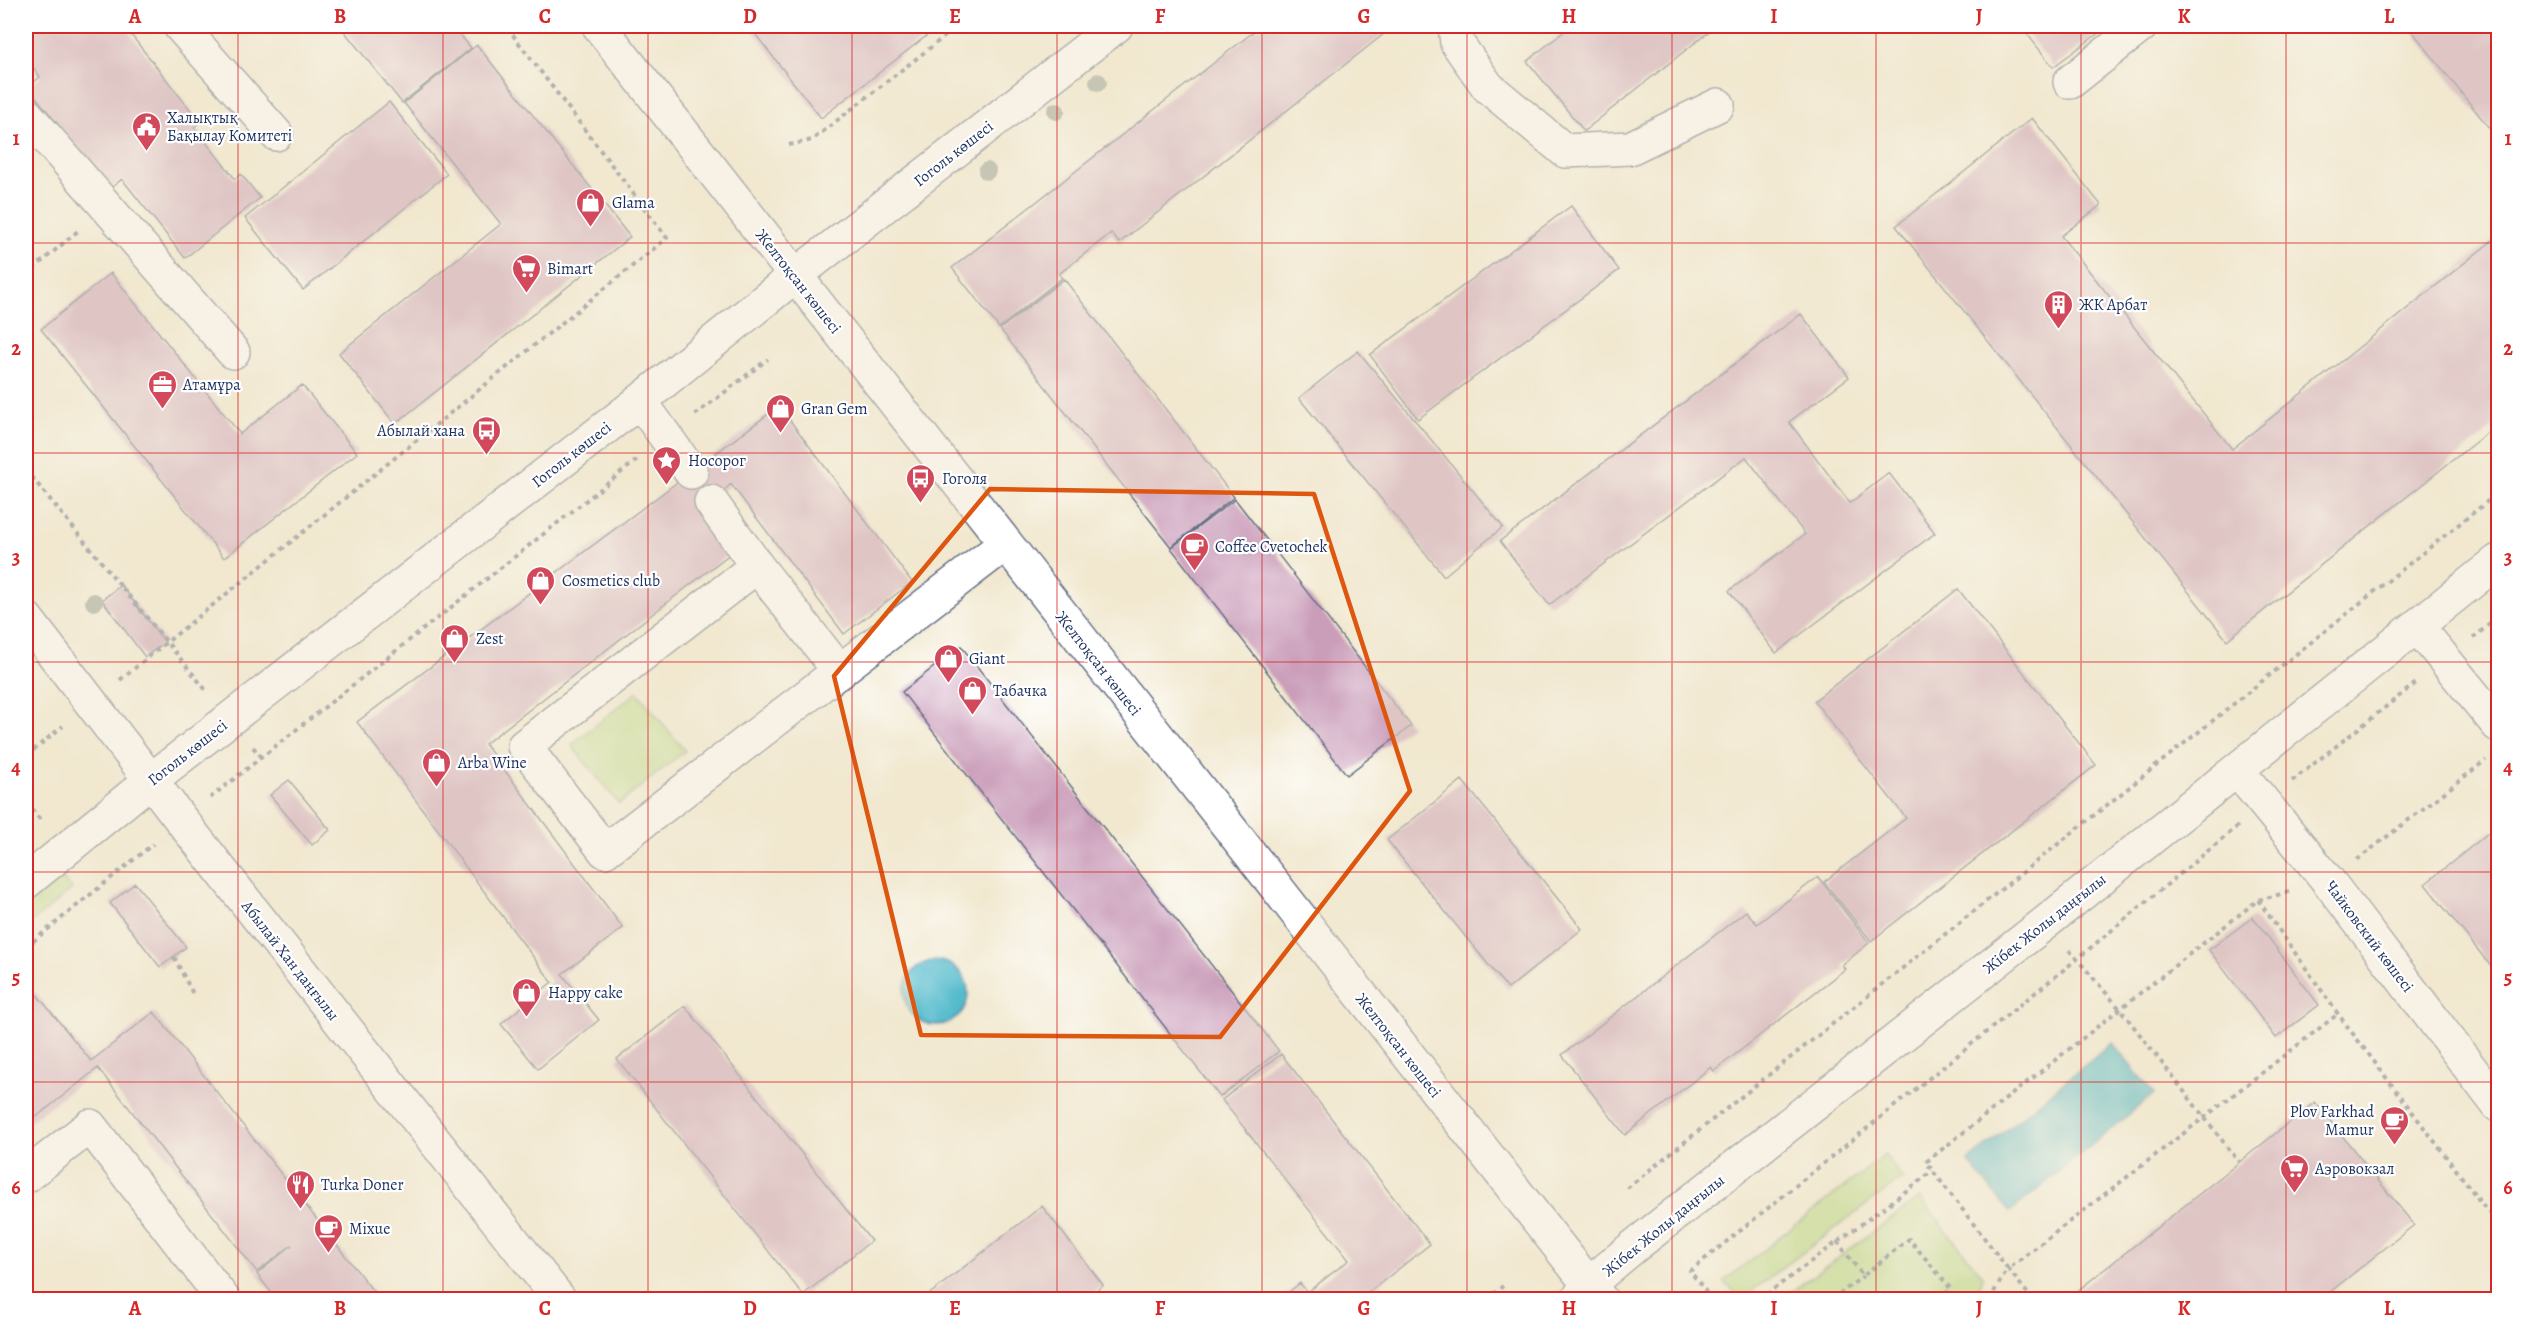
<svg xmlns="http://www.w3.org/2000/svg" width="2524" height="1325" font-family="Alegreya,serif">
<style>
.green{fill:#b5d77e;stroke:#68836e;stroke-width:1.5}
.water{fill:#4cb7c9;stroke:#347394;stroke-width:1.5}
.building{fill:#ca9db9}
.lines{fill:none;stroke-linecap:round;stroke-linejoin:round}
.minor-casing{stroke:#667086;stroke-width:36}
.major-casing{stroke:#667086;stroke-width:36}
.path{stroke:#667086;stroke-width:4;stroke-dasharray:4.5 4.5;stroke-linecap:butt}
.minor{stroke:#fff;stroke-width:33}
.major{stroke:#fff;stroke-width:33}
.tree{fill:#959e96}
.marked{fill:none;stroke:#de5710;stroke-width:4.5;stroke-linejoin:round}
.grid{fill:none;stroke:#d62828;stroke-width:1.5;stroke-opacity:0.55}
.labels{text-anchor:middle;stroke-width:4.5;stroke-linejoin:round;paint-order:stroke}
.poi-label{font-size:16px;fill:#1b2f5e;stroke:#fff;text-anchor:start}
.street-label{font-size:16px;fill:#1b2f5e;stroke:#fff}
.neatline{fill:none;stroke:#d62828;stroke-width:2}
.grid-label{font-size:20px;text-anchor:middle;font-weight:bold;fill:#d62828}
</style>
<rect width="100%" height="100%" fill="#fff"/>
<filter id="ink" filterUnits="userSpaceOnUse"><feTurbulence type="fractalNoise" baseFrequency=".0167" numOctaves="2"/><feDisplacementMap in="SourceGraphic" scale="12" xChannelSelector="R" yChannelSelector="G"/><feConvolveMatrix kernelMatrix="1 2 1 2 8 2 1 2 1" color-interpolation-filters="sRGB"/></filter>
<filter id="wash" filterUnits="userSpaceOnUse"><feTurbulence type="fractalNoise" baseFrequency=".008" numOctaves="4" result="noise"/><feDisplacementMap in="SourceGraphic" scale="24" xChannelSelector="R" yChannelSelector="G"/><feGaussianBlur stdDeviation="1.35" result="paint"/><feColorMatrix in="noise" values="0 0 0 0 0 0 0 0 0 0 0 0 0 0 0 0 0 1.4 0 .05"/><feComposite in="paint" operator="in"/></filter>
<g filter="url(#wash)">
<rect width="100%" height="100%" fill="#f1e8cf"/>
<path class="green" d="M 637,692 L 685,751 L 619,804 L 571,745 Z
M 61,877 L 72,889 L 26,927 L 26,906 Z
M 1885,1155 L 1902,1178 L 1741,1299 L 1724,1281 Z
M 1920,1198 L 1983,1276 L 1977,1297 L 1975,1299 L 1781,1299 Z"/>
<path class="water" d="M904 993a32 32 0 1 1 64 0a32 32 0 1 1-64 0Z
M 2112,1043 L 2154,1094 L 2010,1212 L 1968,1161 Z"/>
<g id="blocks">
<path class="building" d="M 26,26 L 124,26 L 200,122 L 194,127 L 235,179 L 241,174 L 260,198 L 185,258 L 122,179 L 110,189 L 28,87 L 40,77 L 26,58 Z
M 340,26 L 453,26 L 471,48 L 402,103 Z
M 749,26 L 939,26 L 821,118 Z
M 1261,26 L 1394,26 L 1119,243 L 1111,233 L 1059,274 L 1062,278 L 999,328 L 952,268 Z
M 1571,26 L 1716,26 L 1584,131 L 1527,61 Z
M 2021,26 L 2108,26 L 2053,67 Z
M 2408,26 L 2498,26 L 2498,139 Z
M 477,45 L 630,237 L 395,424 L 339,353 L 501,224 L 404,103 Z
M 389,102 L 447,174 L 303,290 L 245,218 Z
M 2032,118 L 2101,205 L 2061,236 L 2232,449 L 2498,236 L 2498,424 L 2227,640 L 1896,226 Z
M 1571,206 L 1619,270 L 1418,419 L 1370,355 Z
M 111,273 L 240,434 L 302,385 L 357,453 L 224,558 L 41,329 Z
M 1064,279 L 1234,497 L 1171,547 L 1000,329 Z
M 1801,314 L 1849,377 L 1789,422 L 1850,503 L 1889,473 L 1935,533 L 1776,653 L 1729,591 L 1805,534 L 1746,457 L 1549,605 L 1500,541 Z
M 1358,351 L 1503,527 L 1444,576 L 1299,398 Z
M 779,406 L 912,582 L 844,634 L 731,484 L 711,502 L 731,553 L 485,744 L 623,928 L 562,974 L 599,1020 L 538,1069 L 501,1024 L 552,982 L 357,722 Z
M 1235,499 L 1411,726 L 1347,775 L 1171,548 Z
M 121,585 L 165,642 L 145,657 L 102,600 Z
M 1958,589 L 2096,765 L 1871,941 L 1824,882 L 1906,818 L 1814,701 Z
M 961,646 L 1279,1051 L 1220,1097 L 902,692 Z
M 289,780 L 330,830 L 312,845 L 270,795 Z
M 1462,780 L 1582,929 L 1508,989 L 1387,840 Z
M 2492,830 L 2498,838 L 2498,975 L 2425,884 Z
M 1818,877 L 1869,943 L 1842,965 L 1845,969 L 1714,1071 L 1711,1067 L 1625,1135 L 1562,1055 L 1746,911 L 1757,924 Z
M 135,883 L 186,947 L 160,967 L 110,903 Z
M 2253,917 L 2319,1005 L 2276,1038 L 2209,950 Z
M 34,991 L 91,1061 L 154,1012 L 380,1300 L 277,1300 L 257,1274 L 292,1245 L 257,1272 L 98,1068 L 26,1125 L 26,998 Z
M 685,1006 L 871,1241 L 803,1295 L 617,1059 Z
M 1281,1054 L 1430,1244 L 1359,1300 L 1315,1300 L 1309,1291 L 1349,1260 L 1222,1100 Z
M 2315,1102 L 2414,1225 L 2320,1300 L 2066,1300 Z
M 1042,1206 L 1103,1285 L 1085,1300 L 922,1300 Z
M 1300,1283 L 1313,1300 L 1279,1300 Z"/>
</g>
</g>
<g filter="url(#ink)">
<use href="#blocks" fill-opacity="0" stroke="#667086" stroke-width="1.5"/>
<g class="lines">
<defs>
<path id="minor" d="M 180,26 L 276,134
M 1455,26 L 1457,43 L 1488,87 L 1565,151 L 1630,148 L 1718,105
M 2070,82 L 2141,26
M 26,114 L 233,352
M 640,401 L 691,472
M 711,502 L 757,566
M 26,618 L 182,821 L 560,1300
M 2417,626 L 2498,725
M 840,672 L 757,566 L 524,746 L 605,851 L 1005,544
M 2237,770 L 2329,882 L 2498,1105
M 26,1176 L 90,1126 L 224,1300
M 1577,1300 L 1589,1284 L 1632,1248 L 2045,923 L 2498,561"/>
<path id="major" d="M 599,26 L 1601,1300
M 26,882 L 151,780 L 640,401 L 796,275 L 1116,26"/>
</defs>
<use href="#minor" class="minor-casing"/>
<use href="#major" class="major-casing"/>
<path class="path" d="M 789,145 L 812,140 L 958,26
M 26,275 L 79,230
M 695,415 L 768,359
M 26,470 L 206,690
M 2473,638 L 2498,617
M 120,680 L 667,238 L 506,26
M 253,747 L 262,758
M 26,756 L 63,726
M 2292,781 L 2416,683
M 210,798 L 637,460
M 26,802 L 42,822
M 2357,860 L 2486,760
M 2289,892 L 2258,900 L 1926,1162 L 2008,1269 L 2338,1014
M 2258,900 L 2338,1014 L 2498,1225
M 26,947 L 153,844
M 2069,950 L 2120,1009 L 2239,1162
M 174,957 L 194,996
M 1627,1188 L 2498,493
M 1837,1241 L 1863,1276 L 1909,1239 L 1951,1289 L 1938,1300
M 1486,1300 L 1503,1286
M 1712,1300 L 1690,1271 L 2077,959 L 2238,826
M 1759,1300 L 1933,1171
M 1832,1300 L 1863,1276
M 1989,1300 L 2008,1269 L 2033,1300"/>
<use href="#minor" class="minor"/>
<use href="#major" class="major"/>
</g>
<g class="tree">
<circle cx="1098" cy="82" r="9"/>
<circle cx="1056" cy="111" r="9"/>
<circle cx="987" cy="171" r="9"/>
<circle cx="94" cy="602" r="9"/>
</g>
</g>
<path d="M0 0H2524V1325H0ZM 990,489 L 1314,494 L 1410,791 L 1220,1037 L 921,1035 L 834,676 Z" fill="#f1e8cf" fill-opacity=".55" fill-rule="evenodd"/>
<path class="marked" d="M 990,489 L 1314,494 L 1410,791 L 1220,1037 L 921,1035 L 834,676 Z"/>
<path class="grid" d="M 238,26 L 238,1300M 443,26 L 443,1300M 648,26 L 648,1300M 852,26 L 852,1300M 1057,26 L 1057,1300M 1262,26 L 1262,1300M 1467,26 L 1467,1300M 1672,26 L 1672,1300M 1876,26 L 1876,1300M 2081,26 L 2081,1300M 2286,26 L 2286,1300M 26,243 L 2498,243M 26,453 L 2498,453M 26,662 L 2498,662M 26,872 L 2498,872M 26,1082 L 2498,1082"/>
<defs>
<symbol id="civic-pin" viewBox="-11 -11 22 30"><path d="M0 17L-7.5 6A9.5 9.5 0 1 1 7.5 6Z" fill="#d1495b" stroke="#fff"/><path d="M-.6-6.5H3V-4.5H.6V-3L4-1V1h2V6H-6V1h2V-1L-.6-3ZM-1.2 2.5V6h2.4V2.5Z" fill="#fff"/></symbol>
<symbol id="shop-pin" viewBox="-11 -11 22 30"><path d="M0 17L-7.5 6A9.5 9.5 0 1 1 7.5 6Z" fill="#d1495b" stroke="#fff"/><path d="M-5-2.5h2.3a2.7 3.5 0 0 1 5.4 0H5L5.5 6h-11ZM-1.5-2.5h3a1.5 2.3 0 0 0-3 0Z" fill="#fff"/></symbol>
<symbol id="supermarket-pin" viewBox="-11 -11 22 30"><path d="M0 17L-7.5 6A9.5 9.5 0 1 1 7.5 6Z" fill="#d1495b" stroke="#fff"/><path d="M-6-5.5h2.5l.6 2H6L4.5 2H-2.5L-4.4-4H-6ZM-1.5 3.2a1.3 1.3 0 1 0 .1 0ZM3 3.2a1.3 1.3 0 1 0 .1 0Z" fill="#fff"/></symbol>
<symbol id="building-pin" viewBox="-11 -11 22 30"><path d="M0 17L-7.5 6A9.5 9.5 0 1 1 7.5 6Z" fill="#d1495b" stroke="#fff"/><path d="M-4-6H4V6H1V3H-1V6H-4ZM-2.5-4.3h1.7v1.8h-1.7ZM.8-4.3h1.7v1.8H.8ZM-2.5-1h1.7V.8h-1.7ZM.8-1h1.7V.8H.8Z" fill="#fff"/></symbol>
<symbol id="office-pin" viewBox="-11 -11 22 30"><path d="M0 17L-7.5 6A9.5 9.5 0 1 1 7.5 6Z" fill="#d1495b" stroke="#fff"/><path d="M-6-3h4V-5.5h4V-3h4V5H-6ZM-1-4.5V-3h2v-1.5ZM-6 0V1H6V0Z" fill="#fff"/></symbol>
<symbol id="bus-pin" viewBox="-11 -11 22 30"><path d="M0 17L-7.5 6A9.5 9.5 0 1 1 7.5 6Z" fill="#d1495b" stroke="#fff"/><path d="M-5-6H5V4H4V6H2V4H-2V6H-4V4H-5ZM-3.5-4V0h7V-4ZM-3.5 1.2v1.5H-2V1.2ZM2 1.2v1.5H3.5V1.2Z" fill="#fff"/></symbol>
<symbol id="sight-pin" viewBox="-11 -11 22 30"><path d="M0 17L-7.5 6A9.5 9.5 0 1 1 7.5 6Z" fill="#d1495b" stroke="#fff"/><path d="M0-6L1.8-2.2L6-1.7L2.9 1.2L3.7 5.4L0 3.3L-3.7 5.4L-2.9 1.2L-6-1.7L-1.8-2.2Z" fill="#fff"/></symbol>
<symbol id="cafe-pin" viewBox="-11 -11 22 30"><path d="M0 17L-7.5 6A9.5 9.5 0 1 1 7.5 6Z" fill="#d1495b" stroke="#fff"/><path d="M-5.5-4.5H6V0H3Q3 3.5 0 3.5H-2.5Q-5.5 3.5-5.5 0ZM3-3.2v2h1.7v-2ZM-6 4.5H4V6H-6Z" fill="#fff"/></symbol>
<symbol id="restaurant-pin" viewBox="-11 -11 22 30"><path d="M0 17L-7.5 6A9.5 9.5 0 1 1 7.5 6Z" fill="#d1495b" stroke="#fff"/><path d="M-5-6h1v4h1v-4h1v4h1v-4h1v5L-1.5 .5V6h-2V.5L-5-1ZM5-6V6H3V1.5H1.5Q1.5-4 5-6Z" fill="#fff"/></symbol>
</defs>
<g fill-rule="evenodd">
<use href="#civic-pin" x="130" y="110" width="33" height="45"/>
<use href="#shop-pin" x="574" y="186" width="33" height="45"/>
<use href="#supermarket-pin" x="510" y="252" width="33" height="45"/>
<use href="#building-pin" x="2042" y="288" width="33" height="45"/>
<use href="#office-pin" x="146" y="368" width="33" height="45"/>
<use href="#shop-pin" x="764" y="392" width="33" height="45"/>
<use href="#bus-pin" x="470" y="414" width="33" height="45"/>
<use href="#sight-pin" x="650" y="444" width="33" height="45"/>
<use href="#bus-pin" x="904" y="462" width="33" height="45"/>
<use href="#cafe-pin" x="1178" y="530" width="33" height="45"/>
<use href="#shop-pin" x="524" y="564" width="33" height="45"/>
<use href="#shop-pin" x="438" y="622" width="33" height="45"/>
<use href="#shop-pin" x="932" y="642" width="33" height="45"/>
<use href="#shop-pin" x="956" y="674" width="33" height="45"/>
<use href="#shop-pin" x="420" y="746" width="33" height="45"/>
<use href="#shop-pin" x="510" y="976" width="33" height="45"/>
<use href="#cafe-pin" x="2378" y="1104" width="33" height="45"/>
<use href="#supermarket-pin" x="2278" y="1152" width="33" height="45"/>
<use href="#restaurant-pin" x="284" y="1168" width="33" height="45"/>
<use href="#cafe-pin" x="312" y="1212" width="33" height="45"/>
</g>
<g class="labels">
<g class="poi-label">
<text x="167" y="123">Халықтық<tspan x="167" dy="18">Бақылау Комитеті</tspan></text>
<text x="612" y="208">Glama</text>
<text x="547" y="274">Bimart</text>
<text x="2079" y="310">ЖК Арбат</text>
<text x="183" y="390">Атамұра</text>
<text x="801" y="414">Gran Gem</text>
<text x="465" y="436" text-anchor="end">Абылай хана</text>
<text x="688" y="466">Носорог</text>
<text x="942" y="484">Гоголя</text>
<text x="1215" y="552">Coffee Cvetochek</text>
<text x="562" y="586">Cosmetics club</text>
<text x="476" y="644">Zest</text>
<text x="969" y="664">Giant</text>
<text x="993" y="696">Табачка</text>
<text x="458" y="768">Arba Wine</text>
<text x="548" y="998">Happy cake</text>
<text x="2374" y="1117" text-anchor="end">Plov Farkhad<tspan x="2374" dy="18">Mamur</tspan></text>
<text x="2315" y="1174">Аэровокзал</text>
<text x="321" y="1190">Turka Doner</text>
<text x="349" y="1234">Mixue</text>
</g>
<g class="street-label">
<text transform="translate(953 153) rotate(-38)" y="6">Гоголь көшесі</text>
<text transform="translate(799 281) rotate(52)" y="6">Желтоқсан көшесі</text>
<text transform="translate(571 454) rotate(-38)" y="6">Гоголь көшесі</text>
<text transform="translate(1099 663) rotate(52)" y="6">Желтоқсан көшесі</text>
<text transform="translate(187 752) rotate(-38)" y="6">Гоголь көшесі</text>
<text transform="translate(2044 923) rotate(-38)" y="6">Жібек Жолы даңғылы</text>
<text transform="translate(2370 936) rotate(53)" y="6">Чайковский көшесі</text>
<text transform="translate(291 960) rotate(52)" y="6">Абылай Хан даңғылы</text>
<text transform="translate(1399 1045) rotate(52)" y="6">Желтоқсан көшесі</text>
<text transform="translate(1663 1225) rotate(-39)" y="6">Жібек Жолы даңғылы</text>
</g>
</g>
<rect width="2524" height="1325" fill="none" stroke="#fff" stroke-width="66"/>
<rect x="33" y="33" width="2458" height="1259" class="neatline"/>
<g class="grid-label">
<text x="135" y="23">A</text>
<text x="340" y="23">B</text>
<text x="545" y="23">C</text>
<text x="750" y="23">D</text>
<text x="955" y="23">E</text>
<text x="1160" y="23">F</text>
<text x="1364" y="23">G</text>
<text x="1569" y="23">H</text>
<text x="1774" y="23">I</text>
<text x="1979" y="23">J</text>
<text x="2184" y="23">K</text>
<text x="2389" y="23">L</text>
<text x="16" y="145">1</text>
<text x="2508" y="145">1</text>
<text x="16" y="355">2</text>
<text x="2508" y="355">2</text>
<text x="16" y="564">3</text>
<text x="2508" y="564">3</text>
<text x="16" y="774">4</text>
<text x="2508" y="774">4</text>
<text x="16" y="984">5</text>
<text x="2508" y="984">5</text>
<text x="16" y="1194">6</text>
<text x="2508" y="1194">6</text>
<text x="135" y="1315">A</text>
<text x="340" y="1315">B</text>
<text x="545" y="1315">C</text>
<text x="750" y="1315">D</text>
<text x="955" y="1315">E</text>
<text x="1160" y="1315">F</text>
<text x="1364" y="1315">G</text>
<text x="1569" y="1315">H</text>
<text x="1774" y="1315">I</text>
<text x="1979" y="1315">J</text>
<text x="2184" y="1315">K</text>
<text x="2389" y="1315">L</text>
</g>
</svg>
